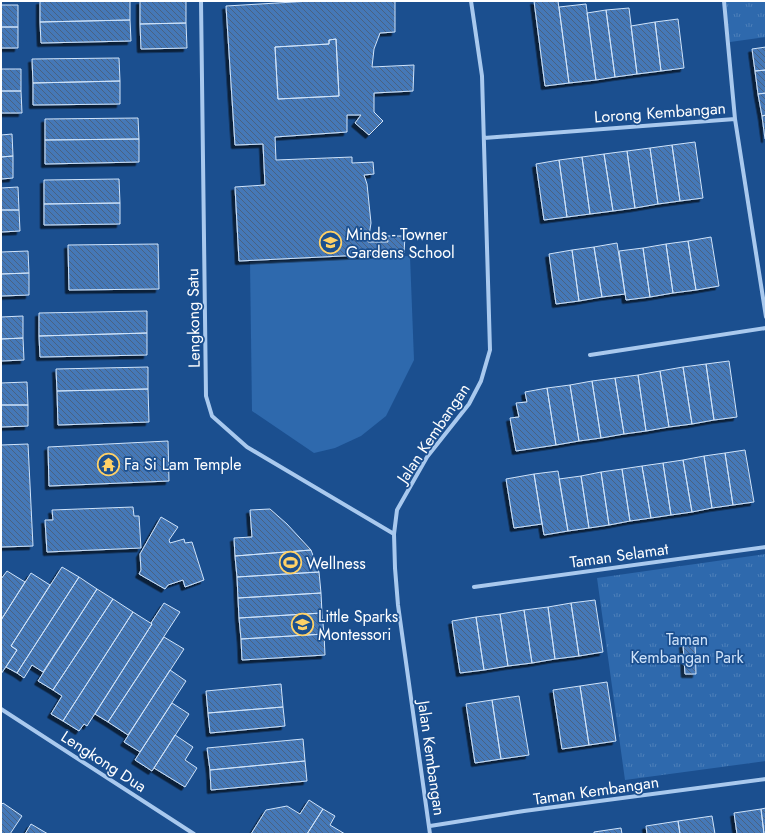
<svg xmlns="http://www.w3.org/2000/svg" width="767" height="835" font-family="Jost,sans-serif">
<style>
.green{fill:#2e69ad}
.park{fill:url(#park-tufts)}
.building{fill:url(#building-back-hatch);stroke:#cfe3fa;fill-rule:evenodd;filter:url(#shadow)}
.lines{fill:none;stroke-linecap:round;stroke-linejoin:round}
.minor{stroke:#a9c9ee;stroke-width:4}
.labels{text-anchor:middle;stroke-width:3.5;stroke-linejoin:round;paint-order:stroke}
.street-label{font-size:16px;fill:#fff;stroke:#1b4f8f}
.poi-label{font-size:16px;fill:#fff;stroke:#1b4f8f;text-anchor:start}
.park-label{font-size:16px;fill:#cfe3fa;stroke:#1b4f8f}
</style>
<defs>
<pattern id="park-tufts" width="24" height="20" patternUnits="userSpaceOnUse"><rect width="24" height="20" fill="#2e69ad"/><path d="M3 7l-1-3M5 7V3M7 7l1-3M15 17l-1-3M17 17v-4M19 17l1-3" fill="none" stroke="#4d80b9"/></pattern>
<pattern id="building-back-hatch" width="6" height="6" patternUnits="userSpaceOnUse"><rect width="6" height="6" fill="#4478b7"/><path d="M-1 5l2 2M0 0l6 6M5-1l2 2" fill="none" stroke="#486282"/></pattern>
<filter id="shadow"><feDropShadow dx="-3.5" dy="3.5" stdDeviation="0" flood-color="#0009"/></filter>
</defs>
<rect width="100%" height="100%" fill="#1b4f8f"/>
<path class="green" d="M 410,256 L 414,360 L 386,416 L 361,436 L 335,448 L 314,453 L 252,411 L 250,262 Z"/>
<path class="park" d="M 724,1 L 766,1 L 766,37 L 730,42 Z
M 766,554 L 766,761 L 625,780 L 597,578 Z"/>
<path class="building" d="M 40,1 L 130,1 L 130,20 L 40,22 Z
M 140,1 L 186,1 L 186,23 L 140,24 Z
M 311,1 L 395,1 L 395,32 L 380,33 L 374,49 L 372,67 L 414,65 L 413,91 L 374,93 L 374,112 L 383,121 L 369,135 L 355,123 L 361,115 L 347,115 L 347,132 L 275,137 L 276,160 L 352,157 L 352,163 L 373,162 L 374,174 L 364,175 L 367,184 L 371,223 L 368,242 L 388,242 L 387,236 L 405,236 L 404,253 L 239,261 L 235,187 L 265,185 L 263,144 L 235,145 L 226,6 ZM 336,39 L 339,96 L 278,99 L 275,47 L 329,44 L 329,40 Z
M 534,1 L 558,1 L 569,83 L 545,86 Z
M 586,4 L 596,80 L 569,83 L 559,7 Z
M 1,5 L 18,5 L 18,27 L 1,27 Z
M 629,8 L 637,74 L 615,77 L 606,10 Z
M 606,10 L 615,77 L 596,80 L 587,13 Z
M 678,19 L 684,68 L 661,71 L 655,22 Z
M 130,20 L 131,41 L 41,43 L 40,22 Z
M 655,22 L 661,71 L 637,74 L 631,26 Z
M 186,23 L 187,48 L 141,49 L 140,24 Z
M 1,27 L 18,27 L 18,48 L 1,48 Z
M 336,39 L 339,96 L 278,99 L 275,47 L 329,44 L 329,40 Z
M 766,47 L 766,70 L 755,71 L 752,49 Z
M 119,58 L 120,81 L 33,83 L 32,59 Z
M 1,69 L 21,69 L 21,91 L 1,91 Z
M 766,70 L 766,93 L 758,94 L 755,71 Z
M 120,81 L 120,104 L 33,105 L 33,83 Z
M 1,91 L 21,91 L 22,113 L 1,113 Z
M 766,93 L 766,115 L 762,116 L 758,94 Z
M 766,115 L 766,139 L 765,139 L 762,116 Z
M 138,118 L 139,139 L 45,140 L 45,119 Z
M 12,134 L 13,156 L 1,157 L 1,135 Z
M 139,139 L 139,162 L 45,164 L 45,140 Z
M 695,142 L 703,198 L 680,201 L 672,145 Z
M 672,145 L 680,201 L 658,204 L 650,148 Z
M 650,148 L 658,204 L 635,208 L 627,151 Z
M 627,151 L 635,208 L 613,211 L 604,154 Z
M 604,154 L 613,211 L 590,214 L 582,157 Z
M 13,156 L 13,178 L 1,179 L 1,157 Z
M 582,157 L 590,214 L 567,217 L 559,160 Z
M 559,160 L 567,217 L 544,220 L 536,164 Z
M 119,179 L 120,203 L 44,204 L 44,180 Z
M 18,187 L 19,210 L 1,210 L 1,188 Z
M 120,203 L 120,224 L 44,225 L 44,204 Z
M 1,210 L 19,210 L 20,231 L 1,232 Z
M 711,237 L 719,286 L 696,290 L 688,241 Z
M 688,241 L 696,290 L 673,293 L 666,244 Z
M 617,243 L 625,294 L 602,297 L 594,247 Z
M 158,244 L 159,289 L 69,290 L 68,245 Z
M 666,244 L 673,293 L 650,297 L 643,248 Z
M 594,247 L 602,297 L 579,301 L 572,250 Z
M 643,248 L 650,297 L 626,300 L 619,251 Z
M 572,250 L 579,301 L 556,304 L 549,254 Z
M 28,251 L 29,273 L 1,274 L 1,252 Z
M 29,273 L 29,295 L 1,296 L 1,274 Z
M 147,311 L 147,333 L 39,336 L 39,313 Z
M 23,316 L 23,338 L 1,339 L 1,317 Z
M 147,333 L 147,355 L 40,357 L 39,336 Z
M 23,338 L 24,360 L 1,361 L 1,339 Z
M 729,361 L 737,417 L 714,420 L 706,364 Z
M 706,364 L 714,420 L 692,424 L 683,367 Z
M 148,367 L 148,389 L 57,391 L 56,369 Z
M 683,367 L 692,424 L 669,427 L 660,371 Z
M 660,371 L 669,427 L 646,431 L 638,375 Z
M 638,375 L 646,431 L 624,434 L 615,378 Z
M 615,378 L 624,434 L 601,438 L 592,381 Z
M 592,381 L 601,438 L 579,441 L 570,385 Z
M 27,382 L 28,405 L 1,405 L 1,383 Z
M 570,385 L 579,441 L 556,445 L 547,388 Z
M 547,388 L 556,445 L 516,451 L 510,418 L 519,417 L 516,403 L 527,402 L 525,392 Z
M 148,389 L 149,422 L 58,425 L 57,391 Z
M 1,405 L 28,405 L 28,426 L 1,427 Z
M 168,441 L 169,481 L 49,486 L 48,447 Z
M 28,444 L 33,546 L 1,547 L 1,445 Z
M 745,450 L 754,502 L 733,505 L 725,453 Z
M 725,453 L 733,505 L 712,508 L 704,456 Z
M 704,456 L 712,508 L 692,512 L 683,460 Z
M 683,460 L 692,512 L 671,515 L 663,463 Z
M 663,463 L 671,515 L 651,518 L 642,466 Z
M 642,466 L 651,518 L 630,521 L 622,469 Z
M 622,469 L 630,521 L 609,525 L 601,472 Z
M 558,471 L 568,531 L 544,535 L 534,474 Z
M 601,472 L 609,525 L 589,528 L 581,476 Z
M 534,474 L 542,524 L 514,528 L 506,479 Z
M 581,476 L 589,528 L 568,531 L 559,479 Z
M 133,507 L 134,516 L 139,516 L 141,548 L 47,552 L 45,520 L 53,520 L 52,510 Z
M 270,509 L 287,524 L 311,550 L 235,556 L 234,538 L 252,537 L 250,510 Z
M 161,517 L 178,527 L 169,540 L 170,543 L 184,539 L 185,543 L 192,542 L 204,580 L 185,587 L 183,580 L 168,585 L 165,589 L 139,574 L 141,570 L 140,554 Z
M 311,550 L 319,572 L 237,577 L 235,556 Z
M 62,567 L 79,577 L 17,673 L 6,667 L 17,650 L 11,646 Z
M 7,571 L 25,582 L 1,620 L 1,579 Z
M 319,572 L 321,593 L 238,598 L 237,577 Z
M 31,573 L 50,585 L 11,646 L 17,650 L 1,674 L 1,620 Z
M 79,577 L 97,589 L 43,672 L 32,665 L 24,678 L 17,673 Z
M 97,589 L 113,599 L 53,690 L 38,681 Z
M 321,593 L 322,613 L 239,618 L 238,598 Z
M 113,599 L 133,612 L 63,721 L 51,714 L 62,696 L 53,690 Z
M 595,600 L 603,652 L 579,656 L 571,603 Z
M 164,603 L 180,612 L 108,722 L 95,714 L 152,624 L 151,623 Z
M 571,603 L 579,656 L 555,659 L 548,607 Z
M 548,607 L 555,659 L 532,663 L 524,610 Z
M 524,610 L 532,663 L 508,666 L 500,614 Z
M 133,612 L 152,624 L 87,726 L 84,724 L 79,731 L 63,721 Z
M 322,613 L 324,634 L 241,639 L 239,618 Z
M 500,614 L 508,666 L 484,670 L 476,617 Z
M 476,617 L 484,670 L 460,673 L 452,621 Z
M 324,634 L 325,655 L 242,660 L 241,639 Z
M 164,637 L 184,649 L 128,735 L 108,722 Z
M 695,643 L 696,674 L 685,674 L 683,644 Z
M 170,670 L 186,681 L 140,752 L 124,742 Z
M 607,682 L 616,741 L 589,745 L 580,686 Z
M 281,684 L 283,707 L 208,713 L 206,691 Z
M 580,686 L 589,745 L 562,749 L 553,690 Z
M 519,696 L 529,755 L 501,759 L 492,700 Z
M 492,700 L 501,759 L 475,763 L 466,704 Z
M 172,703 L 189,714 L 152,771 L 135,760 Z
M 283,707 L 285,726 L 210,733 L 208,713 Z
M 175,735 L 193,747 L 185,760 L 197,768 L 185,787 L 154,768 Z
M 303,739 L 305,761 L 210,770 L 207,748 Z
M 305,761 L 307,781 L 211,790 L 210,770 Z
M 309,800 L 323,809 L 307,834 L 251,834 L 266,810 L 287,806 L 300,814 Z
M 3,803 L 22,816 L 10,834 L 1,834 L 1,805 Z
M 766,808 L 766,834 L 764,834 L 761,809 Z
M 323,809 L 335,816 L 330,825 L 345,834 L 307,834 Z
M 761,809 L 764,834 L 737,834 L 734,813 Z
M 712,816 L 715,834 L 680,834 L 678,821 Z
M 678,821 L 680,834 L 647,834 L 646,826 Z
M 31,824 L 48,834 L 25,834 Z
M 621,828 L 622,834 L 594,834 L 594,832 Z"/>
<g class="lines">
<path class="minor" d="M 201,1 L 206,396 L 212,416 L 247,447 L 394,534
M 724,1 L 735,119 L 766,317
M 484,138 L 735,119
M 590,355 L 766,328
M 474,587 L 766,547
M 1,709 L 194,834
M 430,826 L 524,811 L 766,779
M 430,834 L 398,605 L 395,568 L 394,534 L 397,510 L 427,457 L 469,404 L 481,381 L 490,350 L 482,76 L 471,1"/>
</g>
<defs>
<symbol id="school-ring" viewBox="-11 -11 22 22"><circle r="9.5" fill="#1b4f8f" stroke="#ffd166" stroke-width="1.5"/><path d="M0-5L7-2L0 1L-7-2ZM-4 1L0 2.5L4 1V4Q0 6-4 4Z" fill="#ffd166"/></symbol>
<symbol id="temple-ring" viewBox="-11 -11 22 22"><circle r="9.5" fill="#1b4f8f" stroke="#ffd166" stroke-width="1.5"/><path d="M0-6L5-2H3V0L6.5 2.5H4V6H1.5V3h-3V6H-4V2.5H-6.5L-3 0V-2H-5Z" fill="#ffd166"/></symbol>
<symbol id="stadium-ring" viewBox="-11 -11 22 22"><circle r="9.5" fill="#1b4f8f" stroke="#ffd166" stroke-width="1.5"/><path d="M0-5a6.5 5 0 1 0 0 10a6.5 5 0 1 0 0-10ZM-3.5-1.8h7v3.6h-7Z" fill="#ffd166"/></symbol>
</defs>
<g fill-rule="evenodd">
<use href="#school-ring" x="318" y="230" width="25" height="25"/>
<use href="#temple-ring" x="96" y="452" width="25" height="25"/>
<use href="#stadium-ring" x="278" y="550" width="25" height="25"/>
<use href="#school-ring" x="290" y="612" width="25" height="25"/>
</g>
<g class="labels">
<g class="street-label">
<text transform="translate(660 112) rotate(-4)" y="6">Lorong Kembangan</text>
<text transform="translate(193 318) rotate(-91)" y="6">Lengkong Satu</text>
<text transform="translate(433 433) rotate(-56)" y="6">Jalan Kembangan</text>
<text transform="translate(619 555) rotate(-8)" y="6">Taman Selamat</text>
<text transform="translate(432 758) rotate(82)" y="6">Jalan Kembangan</text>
<text transform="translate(104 761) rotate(33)" y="6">Lengkong Dua</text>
<text transform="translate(596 790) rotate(-8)" y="6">Taman Kembangan</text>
</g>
<g class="poi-label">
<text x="346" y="240">Minds - Towner<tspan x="346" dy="18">Gardens School</tspan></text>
<text x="124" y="470">Fa Si Lam Temple</text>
<text x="306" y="569">Wellness</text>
<text x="318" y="622">Little Sparks<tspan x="318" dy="18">Montessori</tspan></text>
</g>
<g class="park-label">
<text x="687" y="645">Taman<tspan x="687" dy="18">Kembangan Park</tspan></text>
</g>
</g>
<rect width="767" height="835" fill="none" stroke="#ffffff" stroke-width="4"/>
</svg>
